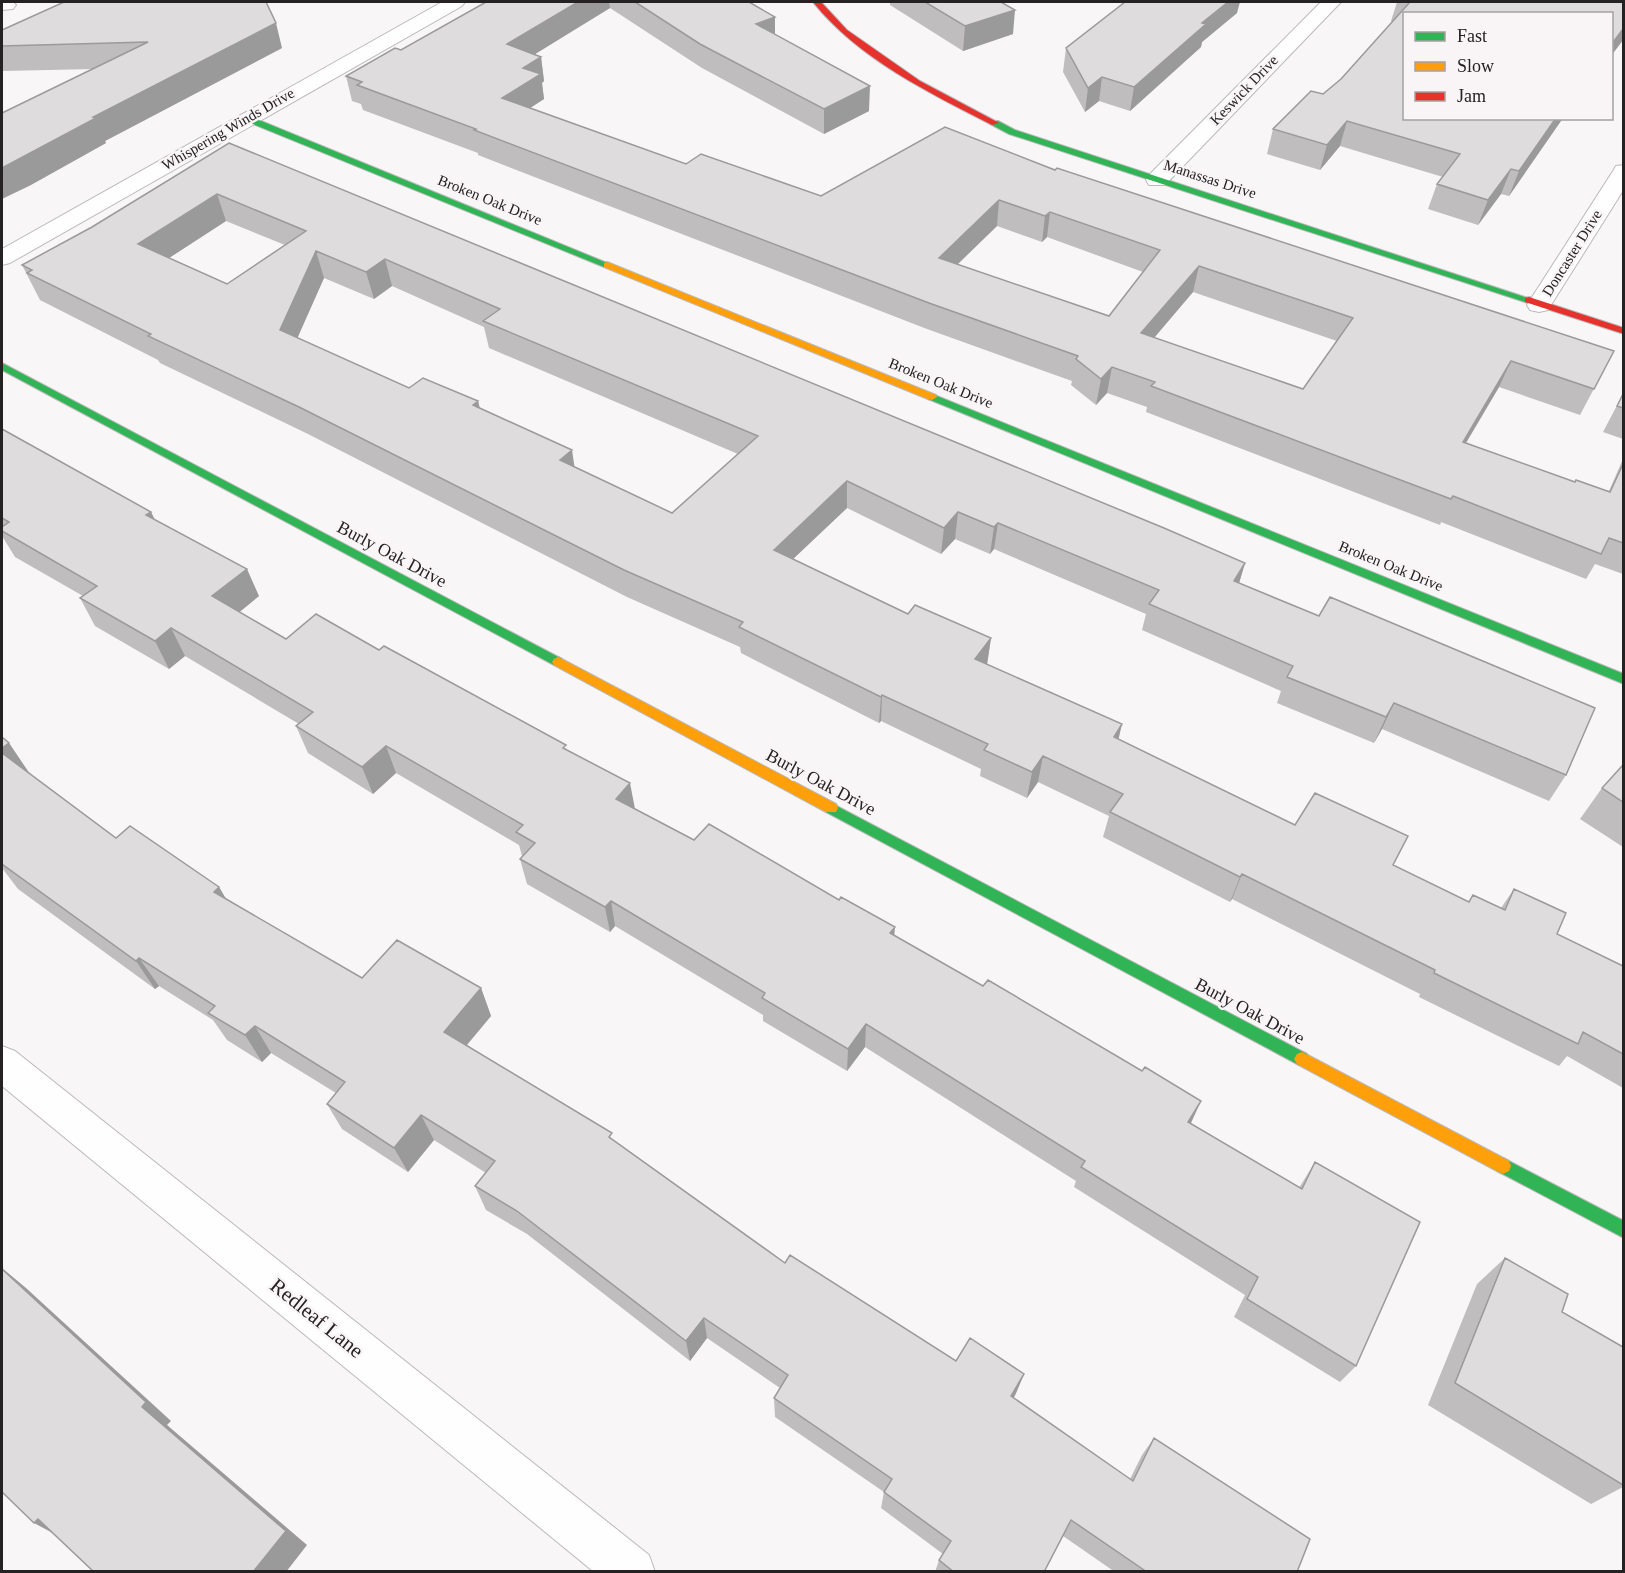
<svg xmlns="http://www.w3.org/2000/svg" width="1625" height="1573" font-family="Georgia,serif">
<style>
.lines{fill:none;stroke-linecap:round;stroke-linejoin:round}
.street-casing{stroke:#bbb9ba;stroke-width:2}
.fast-casing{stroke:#bbb9ba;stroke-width:2}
.slow-casing{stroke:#bbb9ba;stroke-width:2}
.jam-casing{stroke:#bbb9ba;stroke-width:2}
.street{fill:#fefefe;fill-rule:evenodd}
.fast{fill:#30b455;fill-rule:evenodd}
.slow{fill:#ff9f0a;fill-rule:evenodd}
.jam{fill:#e5322d;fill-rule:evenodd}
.wall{fill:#bfbdbe;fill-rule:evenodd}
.shaded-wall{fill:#9b9a9b}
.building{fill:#dedcdd;stroke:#9b9a9b;stroke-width:1.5;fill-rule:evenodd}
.labels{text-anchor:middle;stroke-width:5;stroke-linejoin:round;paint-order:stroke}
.far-street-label{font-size:15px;fill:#242223;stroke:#f9f5f7}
.street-label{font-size:18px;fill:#242223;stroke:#f9f5f7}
.near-street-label{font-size:21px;fill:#242223;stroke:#f9f5f7}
</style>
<rect width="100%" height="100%" fill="#f8f6f7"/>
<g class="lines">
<defs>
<path id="street" d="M 2,2 L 13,2 L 16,5 L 13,9 L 2,10 Z
M 442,2 L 465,2 L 462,6 L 10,263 L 2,265 L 2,249 Z
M 1321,2 L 1341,2 L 1165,185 L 1149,185 L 1146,180 L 1149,175 Z
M 1624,165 L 1624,189 L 1551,305 L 1548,310 L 1539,312 L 1530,310 L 1527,305 L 1613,171 L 1616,166 Z
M 2,1046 L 15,1051 L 649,1555 L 655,1572 L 594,1572 L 2,1086 Z"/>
<path id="fast" d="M 243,116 L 249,116 L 612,265 L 604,267 L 243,120 Z
M 992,121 L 998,121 L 1015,130 L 1534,300 L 1529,303 L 1525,302 L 1009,134 L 992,125 Z
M 2,363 L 562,659 L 564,662 L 562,665 L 554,665 L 2,370 Z
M 932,394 L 1624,674 L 1624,684 L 928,399 L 927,397 Z
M 831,803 L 1307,1054 L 1310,1059 L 1307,1064 L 1302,1066 L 1297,1064 L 826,812 L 824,808 L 826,804 Z
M 1503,1158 L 1624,1221 L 1624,1238 L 1497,1171 L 1495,1166 L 1497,1161 Z"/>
<path id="slow" d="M 607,262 L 936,395 L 937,397 L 932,400 L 928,399 L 604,267 L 604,263 Z
M 558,657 L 836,804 L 838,808 L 836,812 L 826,812 L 554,665 L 552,662 L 554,659 Z
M 1302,1052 L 1509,1161 L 1511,1166 L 1509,1171 L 1503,1174 L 1497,1171 L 1297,1064 L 1294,1059 L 1297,1054 Z"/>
<path id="jam" d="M 813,2 L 821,2 L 847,30 L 920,81 L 999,123 L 992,125 C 928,92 859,59 813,2 Z
M 1529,297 L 1624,328 L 1624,334 L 1525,302 L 1525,298 Z"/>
</defs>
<use href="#street" class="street-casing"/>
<use href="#fast" class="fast-casing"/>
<use href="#slow" class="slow-casing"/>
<use href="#jam" class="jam-casing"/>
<use href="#street" class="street"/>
<use href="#fast" class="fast"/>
<use href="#slow" class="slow"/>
<use href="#jam" class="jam"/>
</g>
<path class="wall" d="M 486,2 L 749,2 L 775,34 L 869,111 L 824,134 L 702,68 L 610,8 L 534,54 L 541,57 L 544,81 L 542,83 L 544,99 L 530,108 L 686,164 L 821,196 L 1055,170 L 1614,351 L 1580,415 L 1499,387 L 1466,443 L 1575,482 L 1609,491 L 1623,459 L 1623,574 L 1595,564 L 1586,579 L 1441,522 L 1440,525 L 1146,412 L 1147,407 L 1107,393 L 1096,405 L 1071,385 L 1072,381 L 927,329 L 478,155 L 478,153 L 363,110 L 361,104 L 352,101 L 346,76 L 401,50 ZM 997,226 L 1042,242 L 1047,237 L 1143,272 L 1109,316 L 957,265 ZM 1193,292 L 1337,341 L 1303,389 L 1154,338 Z
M 890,2 L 1001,2 L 1013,34 L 963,51 L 890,5 Z
M 1397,2 L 1623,2 L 1623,40 L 1563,118 L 1509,196 L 1501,194 L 1478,225 L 1428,209 L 1437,184 L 1443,177 L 1340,146 L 1320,170 L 1267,154 L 1273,129 L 1323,94 L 1341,79 L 1392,22 L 1391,21 Z
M 1237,13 L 1202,42 L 1201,47 L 1130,111 L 1099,101 L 1085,112 L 1063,72 L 1066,48 Z
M 2,30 L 282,48 L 105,141 L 106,143 L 29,186 L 94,69 L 2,71 Z
M 229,143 L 1245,563 L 1239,583 L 1566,775 L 1549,801 L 1382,729 L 1374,743 L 1277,703 L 1281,691 L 1142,630 L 1146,614 L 994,549 L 990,554 L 955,539 L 941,554 L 847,508 L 793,559 L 908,614 L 991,638 L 987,664 L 1118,739 L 1295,825 L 1393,865 L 1468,902 L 1473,895 L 1501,908 L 1514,889 L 1557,934 L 1623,966 L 1623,1088 L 1567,1056 L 1559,1066 L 1419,997 L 1420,994 L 1232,899 L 1230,902 L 1103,837 L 1109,816 L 1038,782 L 1027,798 L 980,776 L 981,769 L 881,721 L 879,723 L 741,653 L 740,647 L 627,597 L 308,434 L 160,363 L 158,360 L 40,300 L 22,265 L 92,227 ZM 226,221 L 285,245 L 227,284 L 169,258 ZM 324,278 L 374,299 L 392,286 L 484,327 L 489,348 L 738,454 L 672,513 L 575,468 L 480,408 L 478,401 L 409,388 L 297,338 Z
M 1623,394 L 1623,439 L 1603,432 Z
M 2,429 L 151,512 L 155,520 L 259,596 L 239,612 L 286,639 L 379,650 L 567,750 L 635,809 L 694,840 L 895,936 L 1190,1124 L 1299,1188 L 1315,1162 L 1356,1366 L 1340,1382 L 1234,1317 L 1245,1295 L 1074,1187 L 1076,1181 L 865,1047 L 847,1071 L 763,1021 L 763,1015 L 615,926 L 610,932 L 527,884 L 520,859 L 522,856 L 519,845 L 396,773 L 373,794 L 308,753 L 296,726 L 299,724 L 185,656 L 169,669 L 95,626 L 80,598 L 83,596 L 15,557 L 2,536 Z
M 2,737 L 9,743 L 29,774 L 116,838 L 219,887 L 226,899 L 362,978 L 481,988 L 491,1016 L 467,1045 L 614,1140 L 785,1263 L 956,1361 L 1024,1374 L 1014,1398 L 1130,1479 L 1142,1455 L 1154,1438 L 1297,1572 L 1115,1572 L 1063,1536 L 1044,1572 L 935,1572 L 939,1560 L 943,1554 L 881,1508 L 884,1492 L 775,1417 L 774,1398 L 780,1388 L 707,1338 L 690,1361 L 527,1234 L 486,1210 L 475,1186 L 486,1173 L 434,1140 L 408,1172 L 342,1129 L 327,1104 L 336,1093 L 271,1053 L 262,1062 L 227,1040 L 213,1020 L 159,986 L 155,989 L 18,889 L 2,868 Z
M 1623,765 L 1623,847 L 1580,819 L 1602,788 Z
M 1505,1258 L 1562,1312 L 1623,1485 L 1623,1487 L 1591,1504 L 1428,1405 L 1477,1284 Z"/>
<path class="shaded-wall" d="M 578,2 L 609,2 L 610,8 L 511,69 L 507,44 Z
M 1227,2 L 1240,2 L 1237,13 L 1202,42 L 1201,47 L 1130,111 L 1134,87 L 1202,23 Z
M 1015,10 L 1013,34 L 963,51 L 965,26 Z
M 775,17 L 775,42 L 756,24 Z
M 276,23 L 282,48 L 105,141 L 106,143 L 29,186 L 2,199 L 2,168 L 93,117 Z
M 1623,29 L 1623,40 L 1611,56 L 1611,45 Z
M 541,57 L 544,81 L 542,83 L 544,99 L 507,123 L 502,98 L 523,68 Z
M 1102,77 L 1099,101 L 1085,112 L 1088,88 Z
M 870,86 L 869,111 L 824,134 L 824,109 Z
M 1556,118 L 1563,118 L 1509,196 L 1519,171 Z
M 1347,121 L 1340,146 L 1320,170 L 1327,145 Z
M 1511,169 L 1501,194 L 1478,225 L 1488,200 Z
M 217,194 L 226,221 L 149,271 L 138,244 Z
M 999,200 L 997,226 L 937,284 L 939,258 Z
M 1050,212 L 1047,237 L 1042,242 L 1045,216 Z
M 316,251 L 324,278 L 289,357 L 280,330 Z
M 385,259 L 392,286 L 374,299 L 366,272 Z
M 1199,266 L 1193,292 L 1136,359 L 1141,333 Z
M 1511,361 L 1499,387 L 1451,468 L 1463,442 Z
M 1112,367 L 1107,393 L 1096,405 L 1101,379 Z
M 478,401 L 484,428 L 473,405 Z
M 572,450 L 576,477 L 560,460 Z
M 847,481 L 847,508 L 774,577 L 774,550 Z
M 151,512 L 164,540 L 146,515 Z
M 958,512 L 955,539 L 941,554 L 944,528 Z
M 998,523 L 994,549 L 990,554 L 994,527 Z
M 1245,563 L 1237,590 L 1234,581 Z
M 247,569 L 259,596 L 225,624 L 212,596 Z
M 171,628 L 185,656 L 169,669 L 155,641 Z
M 991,638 L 987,665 L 975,659 Z
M 882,695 L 881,721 L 879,723 L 881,697 Z
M 1394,703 L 1382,729 L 1374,743 L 1386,717 Z
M 1122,724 L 1116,750 L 1114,737 Z
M 2,740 L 9,743 L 30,774 L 19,781 L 2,756 Z
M 386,746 L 396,773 L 373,794 L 362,767 Z
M 1043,756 L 1038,782 L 1027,798 L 1032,772 Z
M 630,783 L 635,809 L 616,799 Z
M 1242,874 L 1232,899 L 1230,902 L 1240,877 Z
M 219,887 L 236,916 L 214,892 Z
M 611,901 L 615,926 L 610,932 L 605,907 Z
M 895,927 L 893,951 L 890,933 Z
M 139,958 L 159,986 L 155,989 L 136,961 Z
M 481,988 L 491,1016 L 455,1059 L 444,1032 Z
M 866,1024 L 865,1047 L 847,1071 L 848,1049 Z
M 255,1026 L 271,1053 L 262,1062 L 245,1035 Z
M 1201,1101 L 1191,1123 L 1178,1144 L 1188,1122 Z
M 421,1115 L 434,1140 L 408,1172 L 394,1148 Z
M 2,1268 L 26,1288 L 171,1421 L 167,1425 L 307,1545 L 286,1572 L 253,1572 Z
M 704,1318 L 707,1338 L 690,1361 L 686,1341 Z
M 1024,1374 L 1016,1393 L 1004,1415 L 1011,1396 Z
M 38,1519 L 64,1539 L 34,1523 Z"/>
<path class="building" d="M 64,2 L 266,2 L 276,23 L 93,117 L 96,118 L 2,168 L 2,113 L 148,42 L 2,46 L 2,30 Z
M 486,2 L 578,2 L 507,44 L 541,57 L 523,68 L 541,74 L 502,98 L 686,164 L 701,154 L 821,196 L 945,127 L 1055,170 L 1057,168 L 1614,351 L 1594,389 L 1511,361 L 1463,442 L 1575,482 L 1576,480 L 1610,492 L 1623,464 L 1623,543 L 1609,538 L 1601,554 L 1453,496 L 1451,499 L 1151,386 L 1155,382 L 1112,367 L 1101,379 L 1076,359 L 1078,356 L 929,303 L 474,130 L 476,129 L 357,85 L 362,82 L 346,76 L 395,48 L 401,50 ZM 999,200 L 1045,216 L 1050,212 L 1160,250 L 1109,316 L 939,258 ZM 1199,266 L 1353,318 L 1303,389 L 1141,333 Z
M 635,2 L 749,2 L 775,17 L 756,24 L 870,86 L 824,109 L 700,44 Z
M 925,2 L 1001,2 L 1015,10 L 965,26 Z
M 1125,2 L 1228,2 L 1202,23 L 1206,24 L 1134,87 L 1102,77 L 1088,88 L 1066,48 Z
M 1410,2 L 1623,2 L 1623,29 L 1611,45 L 1611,14 L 1404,14 L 1404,118 L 1556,118 L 1519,171 L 1511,169 L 1488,200 L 1437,184 L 1460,154 L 1347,121 L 1327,145 L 1273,129 L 1311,91 L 1323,94 L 1341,79 Z
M 229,143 L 1164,528 L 1245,563 L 1234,581 L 1319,616 L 1330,597 L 1595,708 L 1566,775 L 1394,703 L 1386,717 L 1287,677 L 1293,666 L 1149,604 L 1159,590 L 998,523 L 994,527 L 958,512 L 944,528 L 847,481 L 774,550 L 908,614 L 915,605 L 991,638 L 975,659 L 1122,724 L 1114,737 L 1295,825 L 1315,793 L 1408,836 L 1393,865 L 1469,902 L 1473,895 L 1505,910 L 1514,889 L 1566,913 L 1557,934 L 1623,966 L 1623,1054 L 1583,1032 L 1578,1044 L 1434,973 L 1435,970 L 1242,874 L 1240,877 L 1110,812 L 1123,794 L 1043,756 L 1032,772 L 984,750 L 988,744 L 882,695 L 881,697 L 739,627 L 743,622 L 624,570 L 299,407 L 148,336 L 151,334 L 27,273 L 32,270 L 22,265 L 92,227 ZM 217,194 L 306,231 L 227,284 L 138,244 ZM 316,251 L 366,272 L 385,259 L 500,309 L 483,321 L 758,436 L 672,513 L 560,460 L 572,450 L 473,405 L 478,401 L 423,378 L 409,388 L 280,330 Z
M 1623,394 L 1623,408 L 1617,406 Z
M 2,429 L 151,512 L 146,515 L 247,569 L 212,596 L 286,639 L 316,614 L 379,650 L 384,646 L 566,745 L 563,748 L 630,783 L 616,799 L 694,840 L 709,824 L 839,900 L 841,897 L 895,927 L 890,933 L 983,986 L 988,980 L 1142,1071 L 1145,1067 L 1201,1101 L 1188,1122 L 1302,1189 L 1315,1162 L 1420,1222 L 1356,1366 L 1247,1299 L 1258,1277 L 1081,1167 L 1085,1161 L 866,1024 L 848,1049 L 762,998 L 765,993 L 611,901 L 605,907 L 520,859 L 535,843 L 516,832 L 523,825 L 386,746 L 362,767 L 296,726 L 313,712 L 171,628 L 155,641 L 80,598 L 97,586 L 2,531 L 2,527 L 9,522 L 2,518 Z
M 2,737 L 9,743 L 2,748 Z
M 2,753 L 116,838 L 130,826 L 219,887 L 214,892 L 362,978 L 397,940 L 481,988 L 444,1032 L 612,1133 L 609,1137 L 785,1263 L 790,1255 L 956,1361 L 970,1338 L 1024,1374 L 1011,1396 L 1133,1481 L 1154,1438 L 1310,1539 L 1297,1572 L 1147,1572 L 1071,1520 L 1044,1572 L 954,1572 L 939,1560 L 951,1541 L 884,1492 L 892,1479 L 774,1398 L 788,1375 L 704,1318 L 686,1341 L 517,1211 L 475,1186 L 495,1161 L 421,1115 L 394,1148 L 327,1104 L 345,1082 L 255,1026 L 245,1035 L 208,1013 L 215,1006 L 139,958 L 136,961 L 2,864 Z
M 1623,765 L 1623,802 L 1602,788 Z
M 1505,1258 L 1568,1294 L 1562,1312 L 1623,1347 L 1623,1485 L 1455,1383 Z
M 2,1269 L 146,1402 L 142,1407 L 286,1531 L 253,1572 L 94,1572 L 38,1519 L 34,1523 L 2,1492 Z"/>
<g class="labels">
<g class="far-street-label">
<text transform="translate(1244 90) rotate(-46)" y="5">Keswick Drive</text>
<text transform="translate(228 129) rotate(-30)" y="5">Whispering Winds Drive</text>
<text transform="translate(1210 179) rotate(18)" y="5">Manassas Drive</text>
<text transform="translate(490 200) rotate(22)" y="5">Broken Oak Drive</text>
<text transform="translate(1572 253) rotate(-58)" y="5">Doncaster Drive</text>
<text transform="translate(941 383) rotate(22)" y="5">Broken Oak Drive</text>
<text transform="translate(1391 566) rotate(22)" y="5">Broken Oak Drive</text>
</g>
<g class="street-label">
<text transform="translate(392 554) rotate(28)" y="6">Burly Oak Drive</text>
<text transform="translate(821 782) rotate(28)" y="6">Burly Oak Drive</text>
<text transform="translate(1250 1011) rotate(28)" y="6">Burly Oak Drive</text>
</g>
<g class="near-street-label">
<text transform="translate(317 1318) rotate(39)" y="7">Redleaf Lane</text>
</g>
</g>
<rect width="1625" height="1573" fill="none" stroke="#242223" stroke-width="6"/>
<rect x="1403" y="12" width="210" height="108" fill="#f9f5f7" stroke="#a4a1a2" stroke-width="1.5"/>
<rect x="1415" y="32" width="30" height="9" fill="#30b455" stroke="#a4a1a2" stroke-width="1.5"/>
<text x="1457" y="42" font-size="18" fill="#242223">Fast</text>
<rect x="1415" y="62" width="30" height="9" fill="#ff9f0a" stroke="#a4a1a2" stroke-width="1.5"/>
<text x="1457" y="72" font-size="18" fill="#242223">Slow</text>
<rect x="1415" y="92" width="30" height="9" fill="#e5322d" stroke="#a4a1a2" stroke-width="1.5"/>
<text x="1457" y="102" font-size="18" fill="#242223">Jam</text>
</svg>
